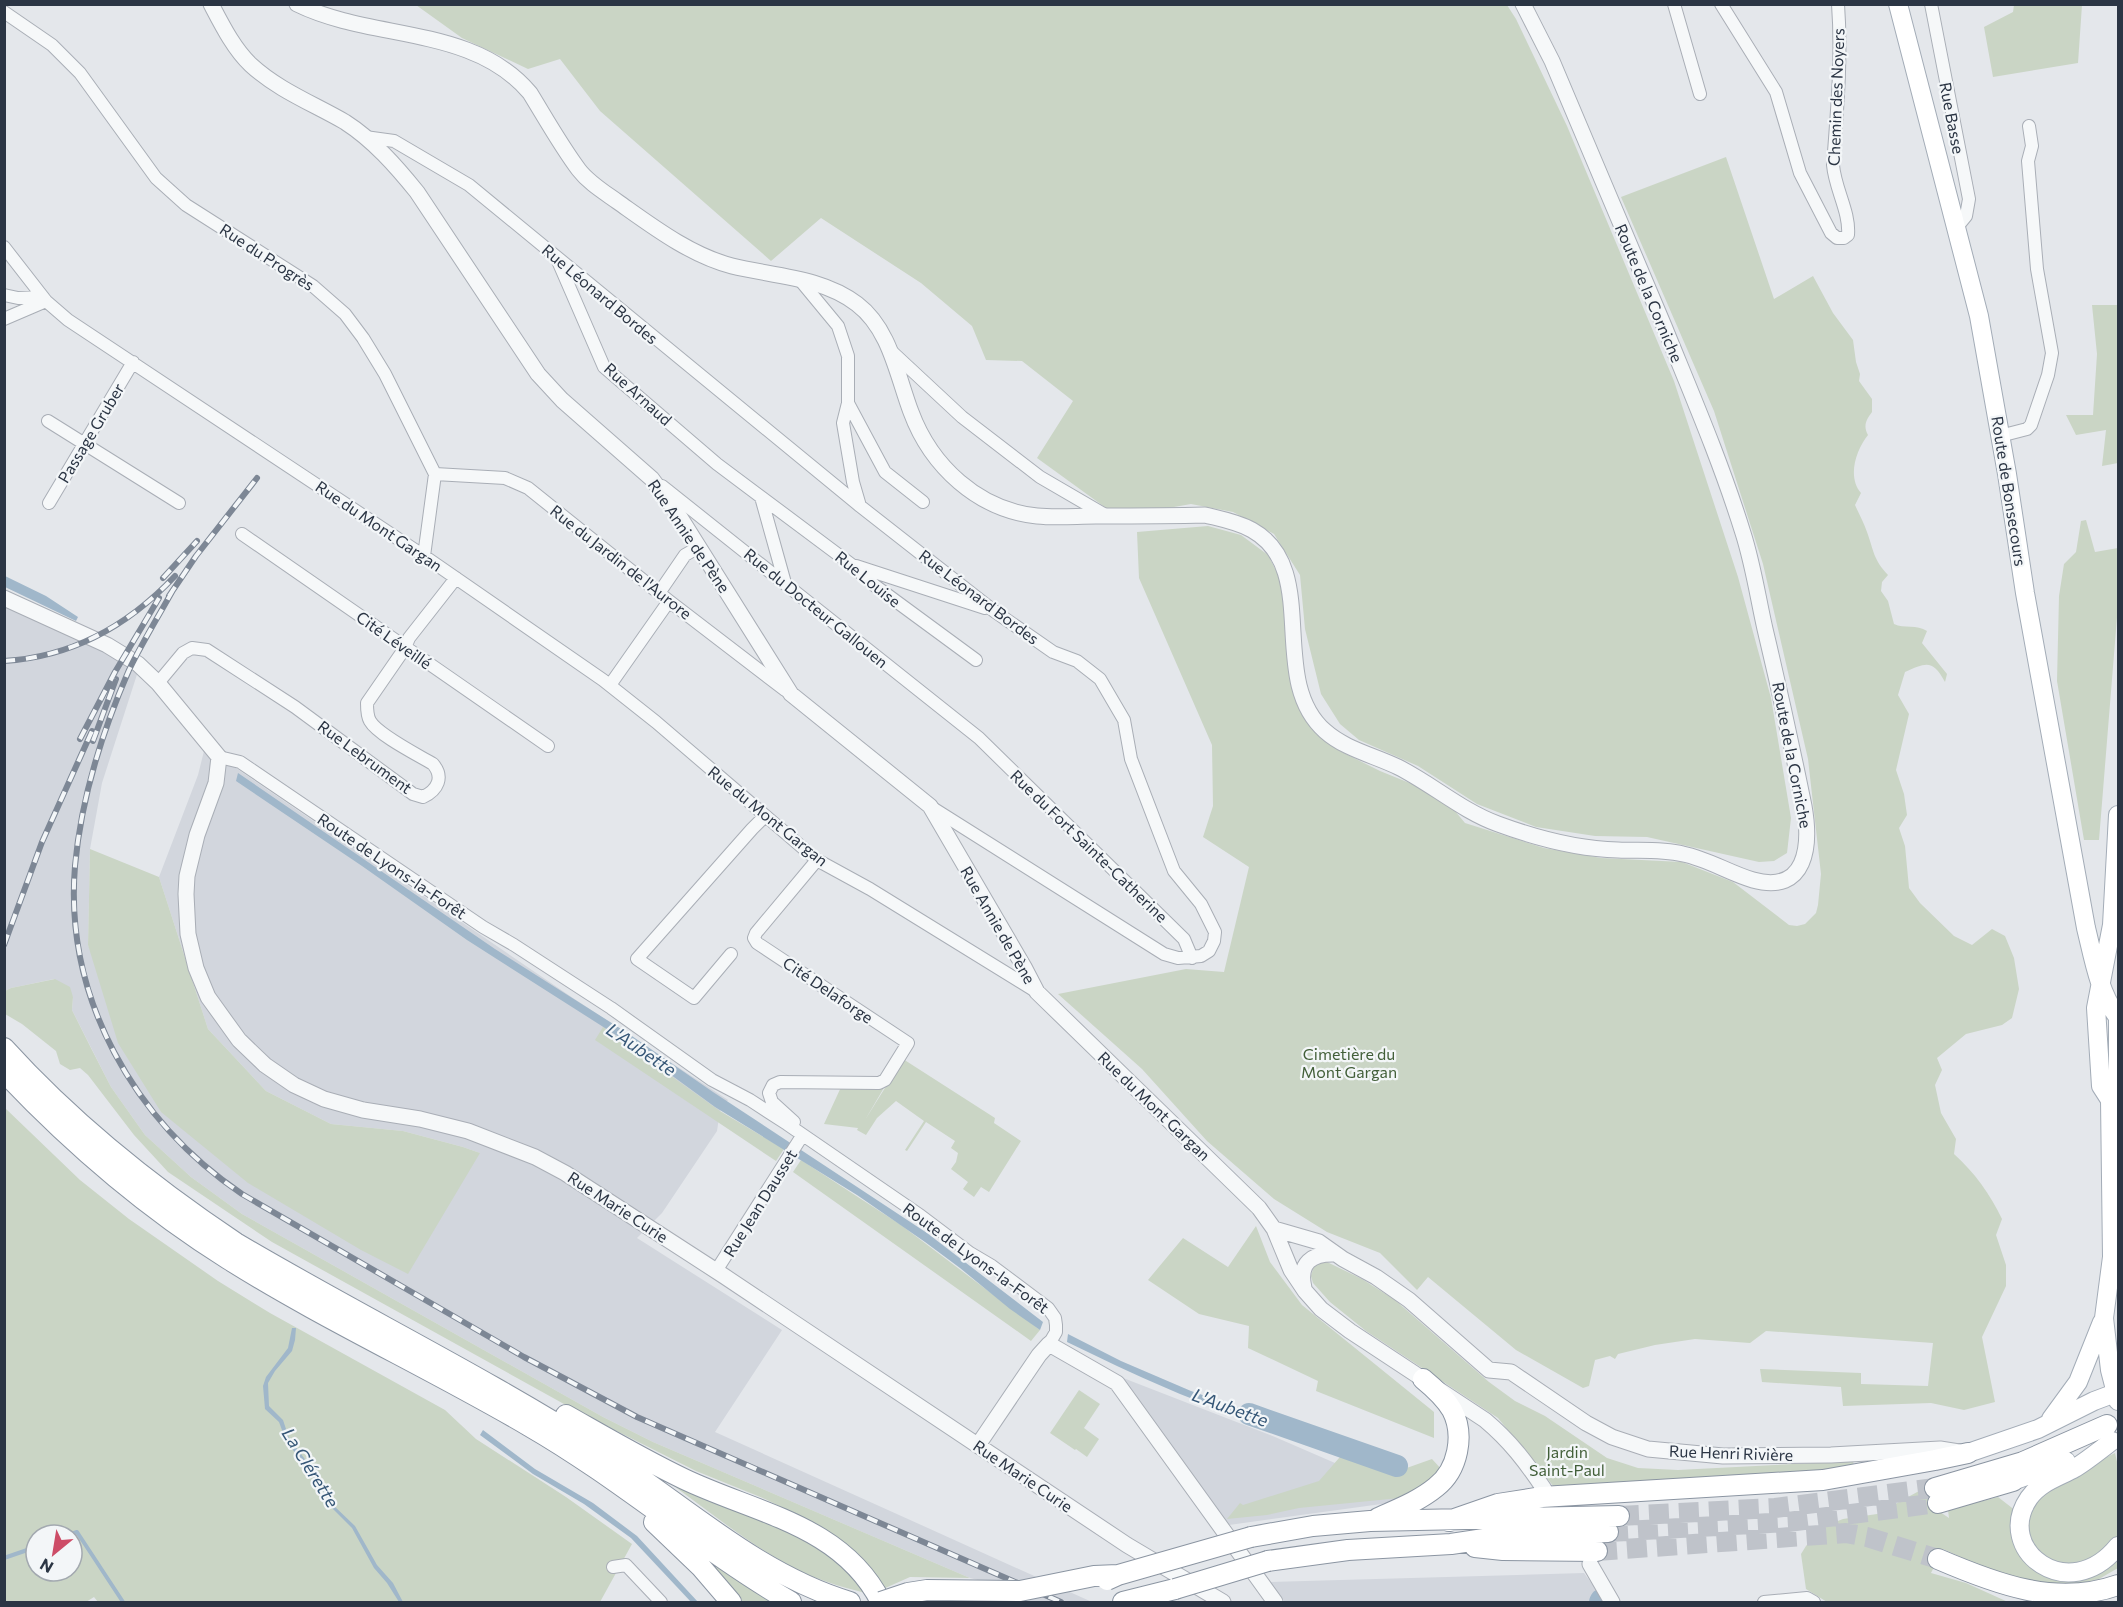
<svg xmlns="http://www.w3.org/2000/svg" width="2123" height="1607" font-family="Commissioner,sans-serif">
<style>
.built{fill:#d2d6dd}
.green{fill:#cad5c5;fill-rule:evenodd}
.water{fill:#a0b7ca}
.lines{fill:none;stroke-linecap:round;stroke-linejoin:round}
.stream{stroke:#a0b7ca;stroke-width:4}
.river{stroke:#a0b7ca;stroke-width:22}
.trunk-tunnel{stroke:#bfc3ca;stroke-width:20;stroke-dasharray:20 10;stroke-linecap:butt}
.minor-casing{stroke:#a9aeb6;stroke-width:14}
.tertiary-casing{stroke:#a9aeb6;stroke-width:17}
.primary-casing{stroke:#a3acb7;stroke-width:20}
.trunk-casing{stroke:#8b95a2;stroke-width:22}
.minor{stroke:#f6f8f9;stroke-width:12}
.tertiary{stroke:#f6f8f9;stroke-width:15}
.primary{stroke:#fff;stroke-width:18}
.trunk{stroke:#fff;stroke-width:20}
.rail-casing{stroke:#7d8795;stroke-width:6}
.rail{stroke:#f3f6f8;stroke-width:4;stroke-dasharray:11;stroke-linecap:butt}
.trunk-bridge-casing{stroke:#8b95a2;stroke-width:22;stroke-linecap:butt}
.trunk-bridge{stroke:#fff;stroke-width:20}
.labels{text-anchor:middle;stroke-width:4.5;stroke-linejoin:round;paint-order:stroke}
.street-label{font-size:16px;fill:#2b3544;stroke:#f3f6f8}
.park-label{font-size:16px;fill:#425f39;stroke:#f3f6f8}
.water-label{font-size:18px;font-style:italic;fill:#365777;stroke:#f3f6f8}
</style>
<rect width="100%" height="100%" fill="#e4e7eb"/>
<path class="built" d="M 5,602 L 141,662 L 102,783 L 90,849 L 88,945 L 161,1112 L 480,1153 L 463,1147 L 403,1131 L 331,1124 L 266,1091 L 208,1029 L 159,877 L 198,775 L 205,747 L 573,998 L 728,1100 L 720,1111 L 717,1131 L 662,1213 L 637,1238 L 782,1330 L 715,1432 L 1092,1602 L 1032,1602 L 990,1583 L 970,1578 L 653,1442 L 603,1417 L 242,1214 L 191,1177 L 145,1135 L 111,1087 L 72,1010 L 73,997 L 54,979 L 11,988 L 5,991 Z
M 1118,1376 L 1275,1437 L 1418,1499 L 1229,1525 Z
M 1584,1573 L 1598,1592 L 1595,1602 L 1285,1602 L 1270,1582 Z"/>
<path class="green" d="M 416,5 L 1507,5 L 1516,19 L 1567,126 L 1674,381 L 1738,577 L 1771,698 L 1791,818 L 1787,853 L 1774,861 L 1759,862 L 1647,837 L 1595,836 L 1536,827 L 1477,804 L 1418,766 L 1359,740 L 1340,724 L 1321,694 L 1305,629 L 1300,575 L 1274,534 L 1233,512 L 1191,504 L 1157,510 L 1106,508 L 1037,458 L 1073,401 L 1022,361 L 986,360 L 972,326 L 921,283 L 821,218 L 771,261 L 600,111 L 560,59 L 528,69 L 462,38 Z
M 2014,5 L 2082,5 L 2078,63 L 1993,77 L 1984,27 L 2013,12 Z
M 1726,157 L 1774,299 L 1813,276 L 1833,313 L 1853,340 L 1856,362 L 1860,374 L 1859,381 L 1872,399 L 1872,412 C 1866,420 1863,426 1868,435 C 1856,450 1847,477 1861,493 L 1855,505 C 1859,514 1864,523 1867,532 C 1874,551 1873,559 1888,575 L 1882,582 L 1881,591 L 1888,601 L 1894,624 C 1904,629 1917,624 1927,631 L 1922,643 L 1947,674 L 1945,682 C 1933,660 1927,662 1905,672 L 1898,695 L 1909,714 L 1896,770 L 1904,794 L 1907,815 L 1899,828 L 1905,846 L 1909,888 L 1920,903 L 1954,936 L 1972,945 L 1992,929 L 2005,936 L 2014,958 L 2019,989 L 2012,1018 L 2002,1025 L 1966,1034 L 1937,1058 L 1942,1070 L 1935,1085 L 1941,1113 L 1956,1139 L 1954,1154 C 1975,1173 1990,1194 2002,1219 L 1996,1235 L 2006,1265 L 2006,1286 L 1982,1337 L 1995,1402 L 1964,1410 L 1931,1403 L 1843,1406 L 1841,1387 L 1762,1382 L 1760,1369 L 1861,1373 L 1861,1384 L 1928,1386 L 1933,1343 L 1766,1331 L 1750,1343 L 1695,1339 L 1655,1345 L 1618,1354 L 1615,1359 L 1610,1356 L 1595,1360 L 1589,1386 L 1583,1388 L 1516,1350 L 1428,1277 L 1417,1290 L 1380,1253 L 1327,1232 L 1274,1199 L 1207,1141 L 1142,1069 L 1058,994 L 1186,969 L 1224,972 L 1249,867 L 1203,837 L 1213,806 L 1212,745 L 1139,578 L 1137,532 L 1208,526 L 1241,535 L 1268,555 L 1282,582 L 1307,717 L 1316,734 L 1340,751 L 1380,771 L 1417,786 L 1450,805 L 1465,823 L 1544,848 L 1601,858 L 1682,862 L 1733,882 L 1789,925 L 1797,926 L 1805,924 L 1816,913 L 1818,905 L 1821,874 L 1808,759 L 1763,564 L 1714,411 L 1621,197 Z
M 2092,305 L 2118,305 L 2118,463 L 2102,466 L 2106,430 L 2076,435 L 2066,415 L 2093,415 L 2097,354 Z
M 2086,520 L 2095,552 L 2118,548 L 2118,605 L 2099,840 L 2084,840 L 2057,681 L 2059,596 L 2064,564 L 2076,552 L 2081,521 Z
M 90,849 L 159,877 L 208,1029 L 266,1091 L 331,1124 L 403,1131 L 463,1147 L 480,1153 L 408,1274 L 361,1250 L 248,1183 L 161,1112 L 118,1043 L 88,945 Z
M 55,979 L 70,987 L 73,997 L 72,1010 L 92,1050 L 111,1087 L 145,1135 L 191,1177 L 242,1214 L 603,1417 L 653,1442 L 970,1578 L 910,1577 L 883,1589 L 857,1553 L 822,1527 L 765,1499 L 696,1471 L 573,1409 L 272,1242 L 168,1172 L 134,1135 L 88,1075 L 80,1068 L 70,1070 L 60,1064 L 56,1051 L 22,1024 L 5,1014 L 5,991 L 11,988 Z
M 603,1027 L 720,1111 L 784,1149 L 776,1161 L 595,1040 Z
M 903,1059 L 995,1118 L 994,1123 L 1021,1141 L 989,1192 L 981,1187 L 974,1197 L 963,1189 L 968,1182 L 951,1169 L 956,1162 L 958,1153 L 951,1148 L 955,1141 L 926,1122 L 907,1151 L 905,1150 L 924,1121 L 896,1101 L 877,1118 L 866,1135 L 857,1130 L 858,1128 L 824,1124 L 842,1085 L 885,1086 L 865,1120 Z
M 4,1107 L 80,1180 L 129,1219 L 218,1281 L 270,1313 L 445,1410 L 476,1439 L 566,1497 L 632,1544 L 600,1602 L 98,1602 L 94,1597 L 86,1602 L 5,1602 ZM 36,1535 L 72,1535 L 72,1571 L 36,1571 Z
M 801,1160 L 901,1225 L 1040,1330 L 1031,1341 L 793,1172 Z
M 1256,1226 L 1270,1262 L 1302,1305 L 1434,1412 L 1434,1438 L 1316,1391 L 1318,1381 L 1248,1348 L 1249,1326 L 1199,1314 L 1148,1280 L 1183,1238 L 1228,1267 Z
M 1327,1262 L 1362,1279 L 1395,1300 L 1489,1382 L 1515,1401 L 1545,1416 L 1607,1458 L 1638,1468 L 1678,1470 L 1853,1461 L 1855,1470 L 1554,1487 L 1498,1418 L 1366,1331 L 1330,1302 L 1313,1283 L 1311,1276 L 1314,1266 L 1321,1263 Z
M 1079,1390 L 1100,1404 L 1084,1428 L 1099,1439 L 1087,1457 L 1076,1449 L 1075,1450 L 1050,1433 Z
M 1346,1450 L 1401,1470 L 1432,1459 L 1443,1471 L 1420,1496 L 1299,1508 L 1267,1515 L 1227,1519 L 1240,1503 L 1243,1505 L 1319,1481 Z
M 2115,1453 L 2118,1466 L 2118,1538 L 2108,1550 L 2076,1568 L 2043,1561 L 2027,1536 L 2030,1506 L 2051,1485 Z
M 675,1483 L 812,1539 L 874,1595 C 849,1589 823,1582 800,1571 C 754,1548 715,1516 674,1486 Z
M 1930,1485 L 1940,1512 L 1949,1518 L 1948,1510 L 1998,1497 L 2016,1511 L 2040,1573 L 2118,1553 L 2118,1568 L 2099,1579 L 2074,1585 L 2012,1580 L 1943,1549 L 1931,1573 L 1966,1583 L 2008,1602 L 1827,1602 L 1806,1589 L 1801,1554 L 1806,1546 L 1819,1531 L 1830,1524 L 1843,1519 L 1877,1514 Z
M 709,1559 L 768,1599 L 773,1602 L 740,1602 L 707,1561 Z"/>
<path class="water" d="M 5,576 L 46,596 L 78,617 L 76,621 L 5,587 Z
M 238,773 L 495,949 L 629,1034 L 713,1092 L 927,1233 L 1043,1322 L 1040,1330 L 1010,1309 L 960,1268 L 925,1242 L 857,1195 L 715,1107 L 619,1037 L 467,940 L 362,866 L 236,781 Z
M 292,1328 L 296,1328 L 295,1340 L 292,1351 L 275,1371 L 268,1383 L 269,1406 L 283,1420 L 289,1438 L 325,1486 L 331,1503 L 355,1526 L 377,1565 L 393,1583 L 403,1602 L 399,1602 L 387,1583 L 374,1568 L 352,1528 L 328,1504 L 322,1488 L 286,1441 L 279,1422 L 265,1409 L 263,1386 L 266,1377 L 288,1348 Z
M 1068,1334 L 1121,1361 L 1191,1391 L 1278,1421 L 1276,1427 C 1202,1407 1135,1375 1067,1342 Z
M 483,1430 L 535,1469 L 593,1503 L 637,1536 L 698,1602 L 691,1602 L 631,1538 L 584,1504 L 533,1474 L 480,1435 Z"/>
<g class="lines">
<path class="stream" d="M 68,1535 L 77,1532 L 123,1602
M 4,1558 L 36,1547"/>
<path class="river" d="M 1249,1414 L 1397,1466
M 1600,1602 L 1601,1600"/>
<path class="trunk-tunnel" d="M 1619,1516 L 1775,1508 L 1935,1488
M 1608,1532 L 1788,1522 L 1938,1503
M 1597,1551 L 1846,1533 L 1867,1537 L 1938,1559"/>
<defs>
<path id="minor" d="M 1674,4 L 1700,94
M 1721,4 L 1776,92 L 1800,173 L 1831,233 L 1837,238 L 1844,238 L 1848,235 C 1850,212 1835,189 1833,165 C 1837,112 1842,58 1838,4
M 1931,4 L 1969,199 L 1966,216 L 1957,227
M 4,12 L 52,45 L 80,73 L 156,178 L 186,205 L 313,286 L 345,314 L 363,338 L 385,374 L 435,474 L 424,556
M 365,137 L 394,141 L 469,185 L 860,506 L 994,611 L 1053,652 L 1077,661 L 1100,679 L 1124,720 L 1131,759 L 1174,871 L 1201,904 L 1215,932 L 1214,941 L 1209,951 L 1201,956 L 1178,958 L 1164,954 L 931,807
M 4,247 L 46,301 L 68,320 L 424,556 L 603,680 L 656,722 L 817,860 L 870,889 L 1037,992
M 558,261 L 604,367 L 717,464 L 852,565 L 874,585 L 976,660
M 800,280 L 838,326 L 848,356 L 848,403 L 885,472 L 923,502
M 4,295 L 18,298 L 43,297
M 4,319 L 46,301
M 890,350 L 962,417 L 1040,477 L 1107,516
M 848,403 L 843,423 L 853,482 L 860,506
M 48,421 L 179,503
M 2000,436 L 2027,429 L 2031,425 L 2048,375 L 2052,353 L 2037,269 L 2028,161 L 2032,146 L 2029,126
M 435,474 L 505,478 L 528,488 L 669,601 L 785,690
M 662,486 L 979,738 L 1184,939 L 1192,958
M 761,497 L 785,583
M 49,503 L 133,362
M 242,534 L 548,746
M 856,566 L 985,608
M 659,593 L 685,555 L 699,547
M 158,683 L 183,653 L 192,648 L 207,650 L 295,707 L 413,794 L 423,797 C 438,790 444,777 433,764 C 418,755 378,735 370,721 C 367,716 367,709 367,703 L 405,648 L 409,638 L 456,578
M 610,685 L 669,601
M 219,757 L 240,762 L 483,927 L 514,945 L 611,1008 L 712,1080 L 750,1100 L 787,1124 L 921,1216 L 970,1253 L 992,1266 L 1048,1308 L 1055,1318 L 1056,1325 L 1056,1332 L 1049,1344
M 731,954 L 694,998 L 637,959 L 752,829 L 765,816
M 794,1122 L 772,1102 L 769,1093 L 773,1085 L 780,1082 L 879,1083 L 885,1080 L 908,1043 L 757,943 L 754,938 L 756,933 L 817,860
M 716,1271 L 802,1136
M 613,1567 L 626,1565 L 661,1602
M 1764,1602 L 1807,1598 L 1814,1602"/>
<path id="tertiary" d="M 211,4 C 222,25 234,49 251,65 C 278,90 314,104 345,122 C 373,140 396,166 417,192 L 538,374 L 562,400 L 652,479 L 678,514 L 791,694 L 930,806 L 1024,967 L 1037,992 L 1259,1208 L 1274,1229 L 1291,1270 L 1305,1291 L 1321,1309 L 1350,1331 L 1485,1420 C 1510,1441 1526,1462 1544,1489
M 297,4 C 372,41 473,25 530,93 C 546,119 561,146 579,170 C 589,183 604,192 618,202 C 652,226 690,255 732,266 C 773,276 822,277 857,304 C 890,329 897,375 911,412 C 931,466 978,510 1037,516 C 1057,518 1077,516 1096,516 C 1133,516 1169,516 1205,515 C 1221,519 1238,522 1252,530 C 1322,569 1266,679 1325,731 C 1345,749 1373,755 1398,767 C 1432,784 1462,811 1498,824 C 1536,838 1577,849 1618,850 C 1640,851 1661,849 1683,854 C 1708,859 1729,873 1753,880 C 1807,895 1811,845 1804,806 C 1792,747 1779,688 1765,629 C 1758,598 1753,564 1743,533 C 1721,462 1692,395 1664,326 C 1627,238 1589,149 1552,61 L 1523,4
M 4,598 L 107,645 L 138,664 L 158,683 L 219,757 L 216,783 L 197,835 L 187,876 L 186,894 L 188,934 L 196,968 L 208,997 L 239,1040 L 265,1065 L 294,1085 L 324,1099 L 363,1110 L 420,1119 L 468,1131 L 535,1157 L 565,1173 L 724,1276 L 1127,1545 L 1223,1602
M 1274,1229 L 1319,1242 L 1343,1259 L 1376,1277 L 1409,1300 L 1489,1370 L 1511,1372 L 1586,1423 L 1612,1437 L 1648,1449 L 1723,1456 L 1831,1455 L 1940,1449 L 1959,1452
M 1304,1288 C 1298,1263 1312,1253 1335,1254
M 978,1445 L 1039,1355 L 1049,1344 L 1117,1383 L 1275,1602
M 1590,1564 L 1612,1602"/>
<path id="primary" d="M 1898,4 L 1979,316 L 2007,474 L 2025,593 L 2086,928 C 2093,956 2099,994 2118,1017 L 2118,1089 L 2110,1100
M 2118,815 L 2112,925 L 2096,1008 L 2101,1086 L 2110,1100 L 2112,1257 L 2104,1318 L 2110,1370 L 2118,1401
M 2051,1419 L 2078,1382 L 2102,1322
M 2112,1441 C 2100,1450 2088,1460 2075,1468 C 2059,1477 2040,1482 2029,1498 C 1993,1550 2069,1607 2118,1546
M 1968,1453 L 2038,1429 L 2094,1401 L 2118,1392
M 2013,1481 L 2066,1461"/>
<path id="trunk" d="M 4,1048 C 72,1123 152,1187 236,1243 C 356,1314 481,1375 599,1450 C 681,1502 756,1574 850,1602
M 4,1072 C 71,1143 145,1207 228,1259 C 325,1320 430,1368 529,1426 C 621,1479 700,1549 791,1602
M 566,1415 C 605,1437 644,1460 684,1479 C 755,1513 842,1525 881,1602
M 1935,1488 L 2023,1462 L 2107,1425
M 1938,1503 L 2013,1481
M 1378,1518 C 1398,1509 1419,1501 1436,1487 C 1458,1470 1465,1435 1452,1410 C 1445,1398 1434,1388 1423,1379
M 1449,1521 L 1498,1504 L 1542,1497 L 1823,1480 L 1935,1460 L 1968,1453
M 654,1522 L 701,1567 L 731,1602
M 1251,1537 L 1313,1526 L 1370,1521 L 1619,1516
M 1475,1547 L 1503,1550 L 1597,1551
M 1938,1559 C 1996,1584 2056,1607 2118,1585
M 1268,1561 L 1348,1550 L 1451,1544 L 1504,1536 L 1608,1532
M 1123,1602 L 1175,1589"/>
</defs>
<use href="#minor" class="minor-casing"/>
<use href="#tertiary" class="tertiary-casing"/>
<use href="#primary" class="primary-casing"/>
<use href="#trunk" class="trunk-casing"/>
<use href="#minor" class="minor"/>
<use href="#tertiary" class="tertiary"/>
<use href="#primary" class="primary"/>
<use href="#trunk" class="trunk"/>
<defs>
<path id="rail" d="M 163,578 L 197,541
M 173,590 C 158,617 142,643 129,670 C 102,732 81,799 75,866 C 64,998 135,1122 242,1194 L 524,1357 L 637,1417 L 1061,1602
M 169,596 L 196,556 L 257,478
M 4,661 C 72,657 129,625 175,576
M 80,739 L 115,672 L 159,598
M 93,741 L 116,679
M 4,945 L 42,842 L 92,731"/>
</defs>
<use href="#rail" class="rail-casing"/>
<use href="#rail" class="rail"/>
<defs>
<path id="trunk-bridge" d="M 1107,1580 L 1118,1575 L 1251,1537
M 1175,1589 L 1268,1561
M 881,1602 L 908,1593 L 927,1590 L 1020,1591 L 1094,1576 L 1118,1575"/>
</defs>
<use href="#trunk-bridge" class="trunk-bridge-casing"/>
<use href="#trunk-bridge" class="trunk-bridge"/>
</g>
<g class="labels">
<g class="street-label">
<text transform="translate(1836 97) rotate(-88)" y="6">Chemin des Noyers</text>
<text transform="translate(1952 118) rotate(79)" y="6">Rue Basse</text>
<text transform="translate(267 257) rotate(33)" y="6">Rue du Progrès</text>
<text transform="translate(1649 293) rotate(67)" y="6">Route de la Corniche</text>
<text transform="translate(600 294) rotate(40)" y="6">Rue Léonard Bordes</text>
<text transform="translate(638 394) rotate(42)" y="6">Rue Arnaud</text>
<text transform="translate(91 433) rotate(-59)" y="6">Passage Gruber</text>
<text transform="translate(2009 491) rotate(81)" y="6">Route de Bonsecours</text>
<text transform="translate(379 526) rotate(34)" y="6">Rue du Mont Gargan</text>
<text transform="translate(689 536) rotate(56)" y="6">Rue Annie de Pène</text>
<text transform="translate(621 562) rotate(38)" y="6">Rue du Jardin de l'Aurore</text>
<text transform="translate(868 579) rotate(39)" y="6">Rue Louise</text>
<text transform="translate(979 597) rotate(37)" y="6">Rue Léonard Bordes</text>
<text transform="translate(816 608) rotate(39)" y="6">Rue du Docteur Gallouen</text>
<text transform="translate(394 640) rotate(35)" y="6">Cité Léveillé</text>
<text transform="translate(1792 755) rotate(79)" y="6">Route de la Corniche</text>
<text transform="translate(365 757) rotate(36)" y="6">Rue Lebrument</text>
<text transform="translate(768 816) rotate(39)" y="6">Rue du Mont Gargan</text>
<text transform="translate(1089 846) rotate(44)" y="6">Rue du Fort Sainte-Catherine</text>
<text transform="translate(392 866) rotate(34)" y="6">Route de Lyons-la-Forêt</text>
<text transform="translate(998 925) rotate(60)" y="6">Rue Annie de Pène</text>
<text transform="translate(828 990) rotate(34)" y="6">Cité Delaforge</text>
<text transform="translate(1154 1106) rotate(44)" y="6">Rue du Mont Gargan</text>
<text transform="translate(760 1203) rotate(-58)" y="6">Rue Jean Dausset</text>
<text transform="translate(618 1207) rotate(33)" y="6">Rue Marie Curie</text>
<text transform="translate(976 1258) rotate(36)" y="6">Route de Lyons-la-Forêt</text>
<text transform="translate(1731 1453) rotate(2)" y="6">Rue Henri Rivière</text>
<text transform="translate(1023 1476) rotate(34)" y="6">Rue Marie Curie</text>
</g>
<g class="park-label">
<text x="1349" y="1060">Cimetière du<tspan x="1349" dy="18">Mont Gargan</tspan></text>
<text x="1567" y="1458">Jardin<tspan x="1567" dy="18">Saint-Paul</tspan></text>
</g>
<g class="water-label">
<text transform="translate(641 1050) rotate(34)" y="6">L'Aubette</text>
<text transform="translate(1230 1408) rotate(20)" y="6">L'Aubette</text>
<text transform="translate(310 1468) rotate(58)" y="6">La Clérette</text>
</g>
</g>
<rect width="2123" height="1607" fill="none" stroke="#2b3544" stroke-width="12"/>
<g transform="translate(54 1553) rotate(210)"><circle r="28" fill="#f3f6f8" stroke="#a3a9b0" stroke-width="1.5"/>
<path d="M0-4.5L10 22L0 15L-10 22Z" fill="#cd4c67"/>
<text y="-9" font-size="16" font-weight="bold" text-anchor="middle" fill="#2b3544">N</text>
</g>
</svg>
